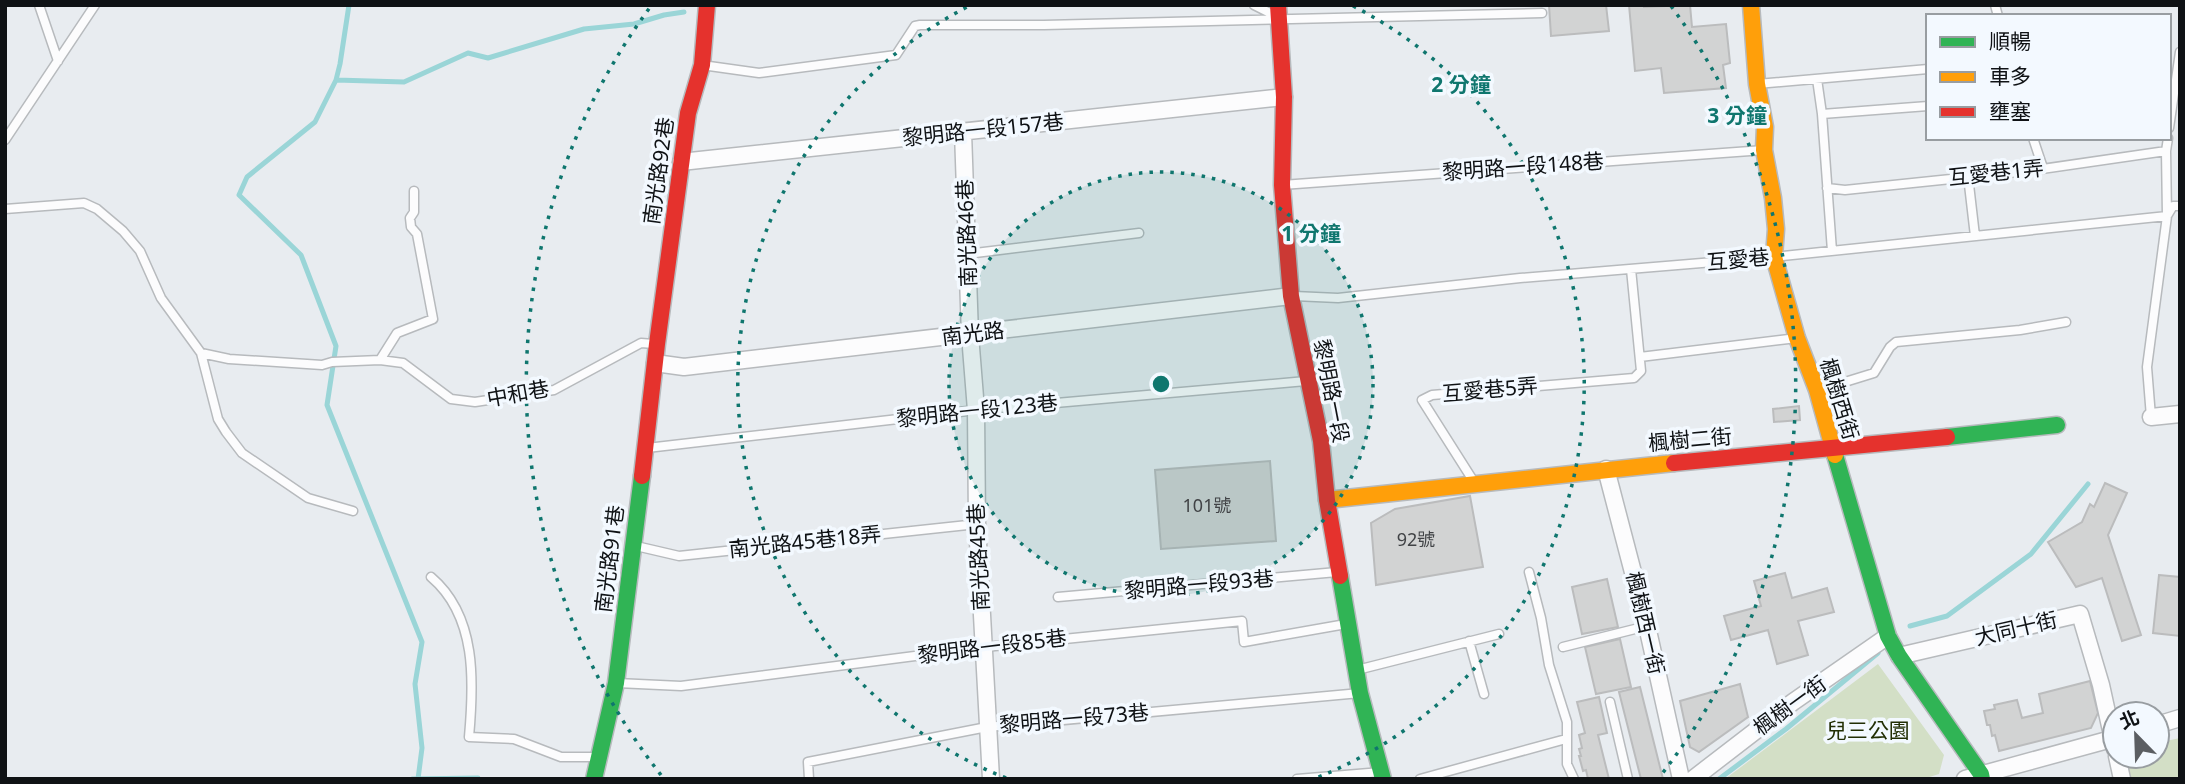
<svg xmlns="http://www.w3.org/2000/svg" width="2185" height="784" font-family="'Noto Sans','Noto Sans TC',sans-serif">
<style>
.green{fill:#d3dfc6}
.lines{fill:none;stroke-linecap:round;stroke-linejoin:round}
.stream{stroke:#9ad5d7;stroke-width:5}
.building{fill:#d2d3d3;stroke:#bbbcbd;stroke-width:2}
.lane-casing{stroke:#b7babd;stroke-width:11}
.street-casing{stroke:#b7babd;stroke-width:19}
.fast-casing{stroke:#b7babd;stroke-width:19}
.slow-casing{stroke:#b7babd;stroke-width:19}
.jam-casing{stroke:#b7babd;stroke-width:19}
.lane{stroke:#fcfcfd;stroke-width:8}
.street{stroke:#fcfcfd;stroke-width:16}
.fast{stroke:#30b455;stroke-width:16}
.slow{stroke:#ff9f0a;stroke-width:16}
.jam{stroke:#e5322d;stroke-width:16}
.ring{fill:none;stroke:#0f766e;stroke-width:3.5;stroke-dasharray:3.5 7}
.labels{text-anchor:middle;stroke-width:7;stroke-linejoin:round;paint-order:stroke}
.number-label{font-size:18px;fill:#414346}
.street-label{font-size:21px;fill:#0f1215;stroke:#f3f9ff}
.park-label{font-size:21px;fill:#222f04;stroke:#f3f9ff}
.centre{fill:#0f766e;stroke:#f3f9ff;stroke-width:3.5}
.ring-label{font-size:21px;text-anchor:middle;font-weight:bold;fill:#0f766e;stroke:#f3f9ff;stroke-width:7;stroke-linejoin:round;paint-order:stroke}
</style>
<rect width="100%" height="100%" fill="#e8ecf0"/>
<path class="green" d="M 1878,664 L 1944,755 L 1939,774 L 1923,779 L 1725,779 Z
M 2180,738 L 2180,779 L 2127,779 L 2124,766 L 2130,756 L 2157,756 L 2157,743 Z"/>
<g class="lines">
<path class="stream" d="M 349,5 L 340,64 L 336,80 L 315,122 L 247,177 L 239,195 L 301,255 L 336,346 L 327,405 L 422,642 L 415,684 L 422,748 L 418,779
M 336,80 L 404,82 L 468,53 L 488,58 L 584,29 L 634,24 L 664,15 L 684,12
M 1910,626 L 1947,616 L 2031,554 L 2088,484
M 412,779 L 478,778
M 1719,779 L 1786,729 L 1878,653"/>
</g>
<path class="building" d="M 1549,5 L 1606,5 L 1609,31 L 1551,36 Z
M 1629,5 L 1644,5 L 1644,7 L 1690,5 L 1692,27 L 1726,24 L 1730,63 L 1723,65 L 1726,88 L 1664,93 L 1661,68 L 1635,71 Z
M 1799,406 L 1800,420 L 1774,422 L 1773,409 Z
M 1270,461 L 1276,541 L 1161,549 L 1155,470 Z
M 2105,483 L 2127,493 L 2108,535 L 2141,635 L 2122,641 L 2102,578 L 2076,587 L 2048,542 L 2082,522 L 2090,504 L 2094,507 Z
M 1470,496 L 1483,567 L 1376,585 L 1371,523 L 1395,509 Z
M 1785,573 L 1792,598 L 1827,588 L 1834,612 L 1798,621 L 1808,655 L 1777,664 L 1768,630 L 1731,640 L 1724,616 L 1761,606 L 1754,581 Z
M 2159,575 L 2180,577 L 2180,636 L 2153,633 Z
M 1607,579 L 1618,627 L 1582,634 L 1572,587 Z
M 1620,639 L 1631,687 L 1596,694 L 1585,647 Z
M 2090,681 L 2098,713 L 2091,728 L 1999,751 L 1995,735 L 1992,736 L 1990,725 L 1987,725 L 1984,711 L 1995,709 L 1994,705 L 2017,700 L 2022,718 L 2043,713 L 2039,694 Z
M 1740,684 L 1748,717 L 1699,752 L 1690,747 L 1680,701 Z
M 1640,687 L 1663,779 L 1641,779 L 1619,692 Z
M 1599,697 L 1607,733 L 1598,735 L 1609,779 L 1588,779 L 1586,770 L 1583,771 L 1579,756 L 1581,756 L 1579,749 L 1582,748 L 1579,735 L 1585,733 L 1577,702 Z"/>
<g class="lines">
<defs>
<path id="lane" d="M 39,5 L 58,61
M 1254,5 L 1276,16
M 1995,5 L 1998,16
M 702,65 L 759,73 L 896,55 L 915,26 L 920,25 L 1044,25 L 1542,13
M 1817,79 L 1822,114 L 1832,251
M 1757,84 L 1928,69
M 1822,114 L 1928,106
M 2169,128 L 2180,52
M 2033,138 L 2043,168
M 5,140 L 95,5
M 1968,176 L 1975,236
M 1282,185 L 1764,150
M 1827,188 L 1845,190 L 2028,171 L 2166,151
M 5,209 L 84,203 L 97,209 L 123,231 L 140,251 L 161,298 L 201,353 L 229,359 L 322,365 L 332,362 L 380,360 L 403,363 L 451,399 L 475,402 L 554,390 L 641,343 L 654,344
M 967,254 L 1139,233
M 1294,296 L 1338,298 L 1520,278 L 1774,257 L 2167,216 L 2173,206 L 2180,206
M 201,353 L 218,419 L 226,432 L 242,453 L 308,498 L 353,511
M 1640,357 L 1797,338
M 380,360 L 397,333 L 433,319 L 417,234 L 411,227 L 410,218 L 414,212 L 414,191
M 1819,390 L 1874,373 L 1890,347 L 1896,342 L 2020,330 L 2066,322
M 2151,417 L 2147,367 L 2167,216 L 2166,151 L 2168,138
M 647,448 L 976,410 L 1306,381
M 1474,482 L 1422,400 L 1432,395 L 1634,378 L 1641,371 L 1631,269
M 636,546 L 679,556 L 977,524
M 1529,572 L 1541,618 L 1549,665 L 1567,722 L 1567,764 L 1574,779
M 431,577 C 477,616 474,682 469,737 L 514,739 L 561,757 L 598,757
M 1058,597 L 1337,572
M 1469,641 L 1484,694
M 1563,647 L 1647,626
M 1357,670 L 1499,634
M 617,683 L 681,686 L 985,647 L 1242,621 L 1244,642 L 1346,624
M 1610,702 L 1628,779
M 809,779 L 808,762 L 987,727 L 1360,693
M 1297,779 L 1381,772
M 1420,779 L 1566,739"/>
<path id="street" d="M 963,132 L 970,335 L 976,410 L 977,524 L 991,779
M 681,162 L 1284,97
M 655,363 L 684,367 L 1291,296
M 2151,417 L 2180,414
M 1606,469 L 1647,626 L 1681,779
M 1899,656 L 2080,614 L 2101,685 L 2115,749
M 2157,725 L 2180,718
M 2117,756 L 2122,779
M 1693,779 L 1793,702 L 1888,636
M 1965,779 L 2115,738"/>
<path id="fast" d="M 1947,437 L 2057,425
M 1835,455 L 1888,636 L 1899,656 L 1981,774 L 1982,779
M 1340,576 L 1360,693 L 1383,779
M 594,779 L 616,683 L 642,476"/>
<path id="slow" d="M 1751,5 L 1757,84 L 1765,127 L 1764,150 L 1773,198 L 1776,229 L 1774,257 L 1797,338 L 1817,390 L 1835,455
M 1327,500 L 1674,463"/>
<path id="jam" d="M 1278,5 L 1284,97 L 1282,185 L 1291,296 L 1321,441 L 1327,500 L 1340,576
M 1674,463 L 1947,437
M 642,476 L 657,344 L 688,113 L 702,65 L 707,5"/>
</defs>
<use href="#lane" class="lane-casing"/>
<use href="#street" class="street-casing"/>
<use href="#fast" class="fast-casing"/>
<use href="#slow" class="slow-casing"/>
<use href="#jam" class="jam-casing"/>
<use href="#lane" class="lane"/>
<use href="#street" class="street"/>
<use href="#fast" class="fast"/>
<use href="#slow" class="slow"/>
<use href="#jam" class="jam"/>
</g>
<circle cx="1161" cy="384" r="212" fill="#0f766e" fill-opacity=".12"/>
<g class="ring">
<circle cx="1161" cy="384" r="212"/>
<path d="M1006 778A424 424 0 0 1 969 6M1353 6A424 424 0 0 1 1316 778"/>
<path d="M661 775A635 635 0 0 1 651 6M1671 6A635 635 0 0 1 1661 775"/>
</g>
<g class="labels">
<g class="number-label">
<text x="1207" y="512">101號</text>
<text x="1416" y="546">92號</text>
</g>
<g class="street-label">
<text transform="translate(983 130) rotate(-6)" y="7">黎明路一段157巷</text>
<text transform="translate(1523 167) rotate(-4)" y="7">黎明路一段148巷</text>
<text transform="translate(659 171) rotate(-82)" y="7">南光路92巷</text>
<text transform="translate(1996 173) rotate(-6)" y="7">互愛巷1弄</text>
<text transform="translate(967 233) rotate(-92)" y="7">南光路46巷</text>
<text transform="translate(1738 260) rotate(-5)" y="7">互愛巷</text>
<text transform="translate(973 334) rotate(-7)" y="7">南光路</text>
<text transform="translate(1490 390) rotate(-5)" y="7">互愛巷5弄</text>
<text transform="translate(1331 391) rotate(79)" y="7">黎明路一段</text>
<text transform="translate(518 394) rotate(-10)" y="7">中和巷</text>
<text transform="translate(1839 399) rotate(73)" y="7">楓樹西街</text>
<text transform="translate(977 411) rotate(-6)" y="7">黎明路一段123巷</text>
<text transform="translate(1690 440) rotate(-5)" y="7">楓樹二街</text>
<text transform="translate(805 542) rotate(-6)" y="7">南光路45巷18弄</text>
<text transform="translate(979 557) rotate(-93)" y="7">南光路45巷</text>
<text transform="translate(610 559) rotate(-83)" y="7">南光路91巷</text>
<text transform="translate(1199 585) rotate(-5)" y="7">黎明路一段93巷</text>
<text transform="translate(1645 623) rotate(77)" y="7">楓樹西一街</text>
<text transform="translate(2016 629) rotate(-13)" y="7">大同十街</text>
<text transform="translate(992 647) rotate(-7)" y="7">黎明路一段85巷</text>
<text transform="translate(1790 706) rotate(-36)" y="7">楓樹一街</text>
<text transform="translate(1074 719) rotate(-5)" y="7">黎明路一段73巷</text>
</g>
<g class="park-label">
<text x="1868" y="738">兒三公園</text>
</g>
</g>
<circle cx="1161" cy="384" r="10" class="centre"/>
<g class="ring-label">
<text x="1461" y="92">2 分鐘</text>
<text x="1737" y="123">3 分鐘</text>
<text x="1311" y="241">1 分鐘</text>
</g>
<rect width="2185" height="784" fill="none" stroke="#0f1215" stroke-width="14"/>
<rect x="1926" y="14" width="245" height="126" fill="#f3f9ff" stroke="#989da1" stroke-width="2"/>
<rect x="1940" y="37" width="35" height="10" fill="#30b455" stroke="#989da1" stroke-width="2"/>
<text x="1989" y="49" font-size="21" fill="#0f1215">順暢</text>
<rect x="1940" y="72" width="35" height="10" fill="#ff9f0a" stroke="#989da1" stroke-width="2"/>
<text x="1989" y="84" font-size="21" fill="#0f1215">車多</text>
<rect x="1940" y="107" width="35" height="10" fill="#e5322d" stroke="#989da1" stroke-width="2"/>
<text x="1989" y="119" font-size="21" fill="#0f1215">壅塞</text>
<g transform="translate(2136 735) rotate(337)"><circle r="33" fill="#f3f9ff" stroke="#989da1" stroke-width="2"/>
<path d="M0-5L12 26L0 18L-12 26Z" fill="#5b5e62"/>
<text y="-10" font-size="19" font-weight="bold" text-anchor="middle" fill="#0f1215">北</text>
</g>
</svg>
